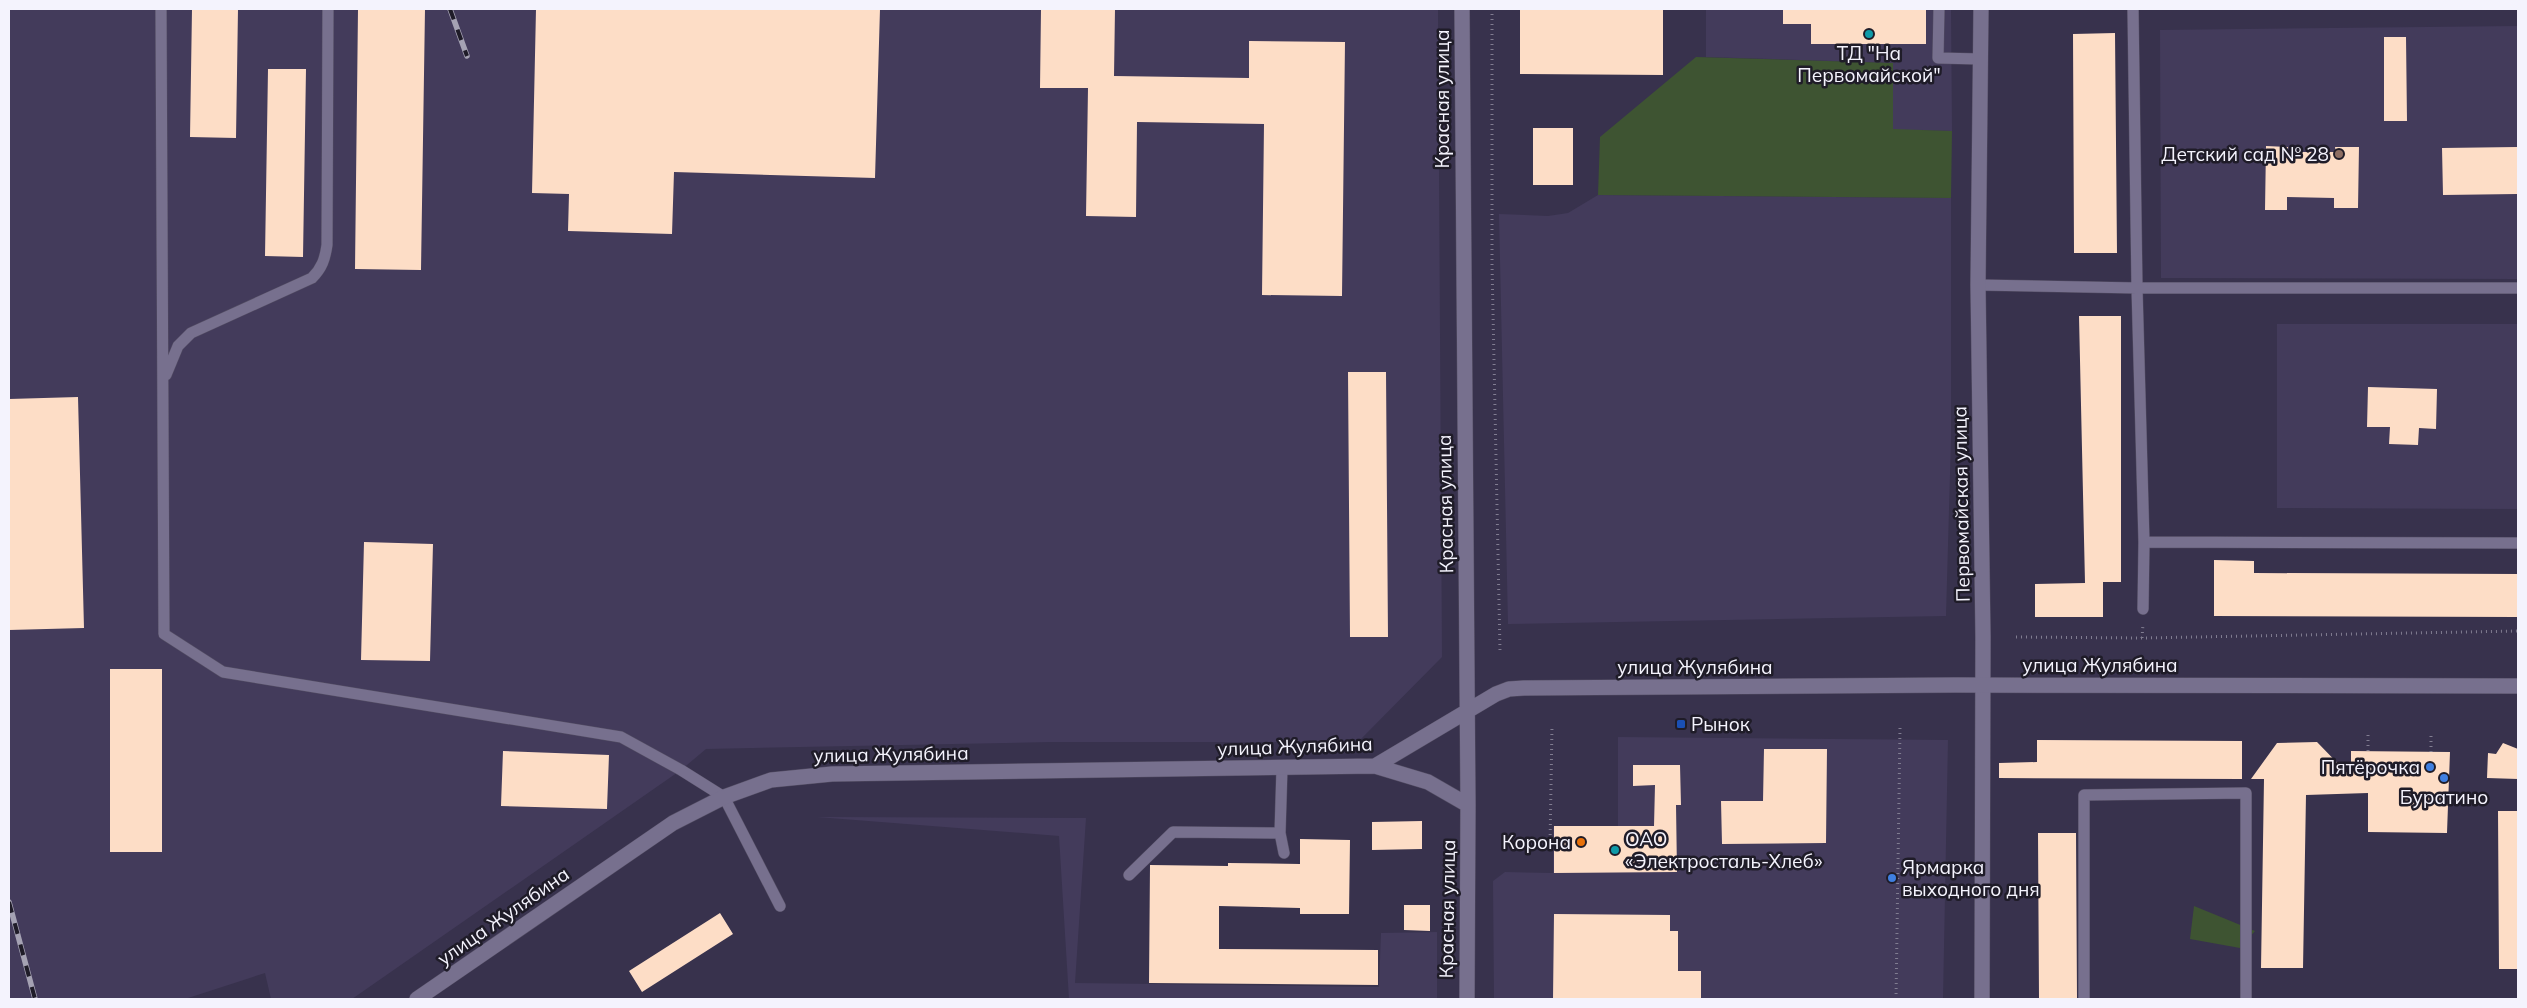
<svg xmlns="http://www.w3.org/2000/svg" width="2527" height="1008" font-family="Mulish,sans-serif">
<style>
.built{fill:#433b5b}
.green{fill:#3e5432}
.building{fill:#fdddc6}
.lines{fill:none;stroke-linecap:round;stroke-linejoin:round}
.service-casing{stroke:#534d63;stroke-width:12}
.tertiary-casing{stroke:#534d63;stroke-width:16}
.secondary-casing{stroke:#534d63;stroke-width:16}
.path{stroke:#817d91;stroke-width:3;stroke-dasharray:1 4;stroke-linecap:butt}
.service{stroke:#77708e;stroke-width:11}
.tertiary{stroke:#77708e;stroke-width:15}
.secondary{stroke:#77708e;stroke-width:15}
.rail-casing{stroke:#a5a2b3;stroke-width:5.5}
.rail{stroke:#1f1c28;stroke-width:4;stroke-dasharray:11;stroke-linecap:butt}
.culture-dot{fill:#0f9aa8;stroke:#1f1c28;stroke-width:2}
.education-dot{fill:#8d6e63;stroke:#1f1c28;stroke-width:2}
.transit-dot{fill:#1a4fb4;stroke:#1f1c28;stroke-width:2}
.shop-dot{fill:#3f7fe0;stroke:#1f1c28;stroke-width:2}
.food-dot{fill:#e8710a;stroke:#1f1c28;stroke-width:2}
.labels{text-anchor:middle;stroke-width:5;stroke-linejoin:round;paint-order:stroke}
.poi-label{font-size:19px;fill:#f4f3fd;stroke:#1f1c28;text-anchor:end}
.street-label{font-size:19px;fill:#f4f3fd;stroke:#1f1c28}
</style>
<rect width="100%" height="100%" fill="#38324d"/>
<path class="built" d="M 9,9 L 1438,9 L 1442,657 L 1358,742 L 1051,742 L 706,749 L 681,770 L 352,999 L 271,999 L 265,973 L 185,999 L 9,999 Z
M 1706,9 L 1951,9 L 1952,131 L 1893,130 L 1893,63 L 1706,57 Z
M 2518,26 L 2518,279 L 2161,278 L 2160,30 Z
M 1598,195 L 1951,198 L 1951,439 L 1946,616 L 1508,624 L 1499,214 L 1548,216 L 1568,213 Z
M 2277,324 L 2518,324 L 2518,509 L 2277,508 Z
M 1618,737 L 1948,740 L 1943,999 L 1494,999 L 1493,881 L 1505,872 L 1553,873 L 1553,827 L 1618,826 Z
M 817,817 L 1086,818 L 1075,983 L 1379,987 L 1381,933 L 1437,932 L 1437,999 L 1069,999 L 1059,836 Z"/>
<path class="green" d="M 1696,57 L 1893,63 L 1893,129 L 1952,131 L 1951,198 L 1598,195 L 1600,137 Z
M 2194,906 L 2255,931 L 2240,948 L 2190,939 Z"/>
<path class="building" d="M 192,9 L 238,9 L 236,138 L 190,137 Z
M 358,9 L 425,9 L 421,270 L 355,269 Z
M 536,9 L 880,9 L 875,178 L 674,172 L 672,234 L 568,231 L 569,194 L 532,193 Z
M 1041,9 L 1115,9 L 1114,76 L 1249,78 L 1249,41 L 1345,42 L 1342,296 L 1262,295 L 1264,124 L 1137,122 L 1136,217 L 1086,216 L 1088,88 L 1040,88 Z
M 1520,9 L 1663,9 L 1663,75 L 1520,74 Z
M 1783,9 L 1926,9 L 1926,44 L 1811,44 L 1811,24 L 1783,24 Z
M 2115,33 L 2117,253 L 2074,253 L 2073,34 Z
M 2384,37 L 2406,37 L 2407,121 L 2384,121 Z
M 268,69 L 306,69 L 303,257 L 265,256 Z
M 1533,128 L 1573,128 L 1573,185 L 1533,185 Z
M 2266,146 L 2288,147 L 2288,152 L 2336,152 L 2335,147 L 2359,147 L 2358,208 L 2334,208 L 2334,198 L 2287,197 L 2287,210 L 2265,210 Z
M 2517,147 L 2517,194 L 2443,195 L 2442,148 Z
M 2079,316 L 2121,316 L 2121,582 L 2103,582 L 2103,617 L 2035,617 L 2035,584 L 2085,583 Z
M 1348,372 L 1386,372 L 1388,637 L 1350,637 Z
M 2368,387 L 2437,389 L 2436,429 L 2419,428 L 2418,445 L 2389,444 L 2390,427 L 2367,427 Z
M 78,397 L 84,628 L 9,630 L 9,399 Z
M 364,542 L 433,544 L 430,661 L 361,660 Z
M 2214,560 L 2254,561 L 2254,573 L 2518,574 L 2518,617 L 2214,616 Z
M 110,669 L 162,669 L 162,852 L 110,852 Z
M 2037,740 L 2242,741 L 2242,779 L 1999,778 L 1999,763 L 2037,762 Z
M 2317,742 L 2351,777 L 2351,751 L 2450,752 L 2447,833 L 2368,832 L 2368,793 L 2306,795 L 2303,968 L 2261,968 L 2264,779 L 2251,779 L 2277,743 Z
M 2503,743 L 2518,749 L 2518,779 L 2487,778 L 2488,753 L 2496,754 Z
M 1764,749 L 1827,749 L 1826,843 L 1722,844 L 1721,801 L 1763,801 Z
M 503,751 L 609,755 L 607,809 L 501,806 Z
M 1633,765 L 1680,765 L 1681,805 L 1676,805 L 1677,872 L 1554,873 L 1554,826 L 1654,826 L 1655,785 L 1633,786 Z
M 2498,811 L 2518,811 L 2518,969 L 2499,969 Z
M 1422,821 L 1422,849 L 1372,850 L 1372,822 Z
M 2038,833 L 2076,833 L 2077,999 L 2039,999 Z
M 1300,839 L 1350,840 L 1349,914 L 1300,914 L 1300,908 L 1219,906 L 1219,949 L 1378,950 L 1378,985 L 1149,983 L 1150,865 L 1228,866 L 1228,863 L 1300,864 Z
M 1404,905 L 1430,905 L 1430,931 L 1404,930 Z
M 720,913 L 733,934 L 642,992 L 629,971 Z
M 1554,914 L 1670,915 L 1670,931 L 1678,931 L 1678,971 L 1701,971 L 1701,999 L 1553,999 Z"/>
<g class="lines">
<defs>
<path id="service" d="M 161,9 L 164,634 L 223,672 L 621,737 L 681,770 L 724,797 L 780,906
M 1939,9 L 1938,58 L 1980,59
M 2133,9 L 2137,288 L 2144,542 L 2518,543
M 1978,285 L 2137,288 L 2518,288
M 166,375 L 178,346 L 191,333 L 312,278 C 322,268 325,259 327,245 L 328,9
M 2143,609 L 2144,542
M 1280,833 L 1284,853
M 1129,875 L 1173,832 L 1280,833 L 1282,768
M 2084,999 L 2084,795 L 2246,793 L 2246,999"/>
<path id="tertiary" d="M 1981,9 L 1978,285 L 1983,637 L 1982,999"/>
<path id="secondary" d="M 1462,9 L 1468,805 L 1467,999
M 1375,766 L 1428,782 L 1468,805
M 417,999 L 673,823 L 724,797 L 771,780 L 832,774 L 1375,766 L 1496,694 L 1509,689 L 1524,688 L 1955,685 L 2518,686"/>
</defs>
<use href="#service" class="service-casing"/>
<use href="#tertiary" class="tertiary-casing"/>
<use href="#secondary" class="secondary-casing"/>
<path class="path" d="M 1492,9 L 1492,264 L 1500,651
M 2016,637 L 2142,638 L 2518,631
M 2142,638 L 2143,624
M 2368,751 L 2368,731
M 2431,752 L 2431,732
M 1550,845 L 1552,726
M 1896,999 L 1900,728"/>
<use href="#service" class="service"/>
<use href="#tertiary" class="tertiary"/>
<use href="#secondary" class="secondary"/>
<defs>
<path id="rail" d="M 450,9 L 467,56
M 9,902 L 35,999"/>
</defs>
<use href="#rail" class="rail-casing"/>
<use href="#rail" class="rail"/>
</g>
<g class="culture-dot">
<circle cx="1869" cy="34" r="5"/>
<circle cx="1615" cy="850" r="5"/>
</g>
<circle class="education-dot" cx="2339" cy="154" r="5"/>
<rect class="transit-dot" x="1676" y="719" width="10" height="10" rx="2.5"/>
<g class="shop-dot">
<circle cx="2430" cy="767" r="5"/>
<circle cx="2444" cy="778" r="5"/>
<circle cx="1892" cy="878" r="5"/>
</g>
<circle class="food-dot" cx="1581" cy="842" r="5"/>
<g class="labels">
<g class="poi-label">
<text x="1869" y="60" text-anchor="middle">ТД "На<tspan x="1869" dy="22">Первомайской"</tspan></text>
<text x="2329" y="161">Детский сад № 28</text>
<text x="1691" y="731" text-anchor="start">Рынок</text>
<text x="2420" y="774">Пятёрочка</text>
<text x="2444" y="804" text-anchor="middle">Буратино</text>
<text x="1625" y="846" text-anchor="start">ОАО<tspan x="1625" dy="22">«Электросталь-Хлеб»</tspan></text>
<text x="1571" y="849">Корона</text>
<text x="1902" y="874" text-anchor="start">Ярмарка<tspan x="1902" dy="22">выходного дня</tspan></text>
</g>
<g class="street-label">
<text transform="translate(1442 99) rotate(-90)" y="7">Красная улица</text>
<text transform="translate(1445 504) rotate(-91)" y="7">Красная улица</text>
<text transform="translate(1961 504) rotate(-91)" y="7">Первомайская улица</text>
<text x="2100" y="672">улица Жулябина</text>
<text x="1695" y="674">улица Жулябина</text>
<text transform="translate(1295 746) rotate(-2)" y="7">улица Жулябина</text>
<text transform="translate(891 754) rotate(-1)" y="7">улица Жулябина</text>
<text transform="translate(1447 909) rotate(-89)" y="7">Красная улица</text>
<text transform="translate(503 916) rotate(-35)" y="7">улица Жулябина</text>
</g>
</g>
<rect width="2527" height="1008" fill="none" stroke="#f4f3fd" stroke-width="20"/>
</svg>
